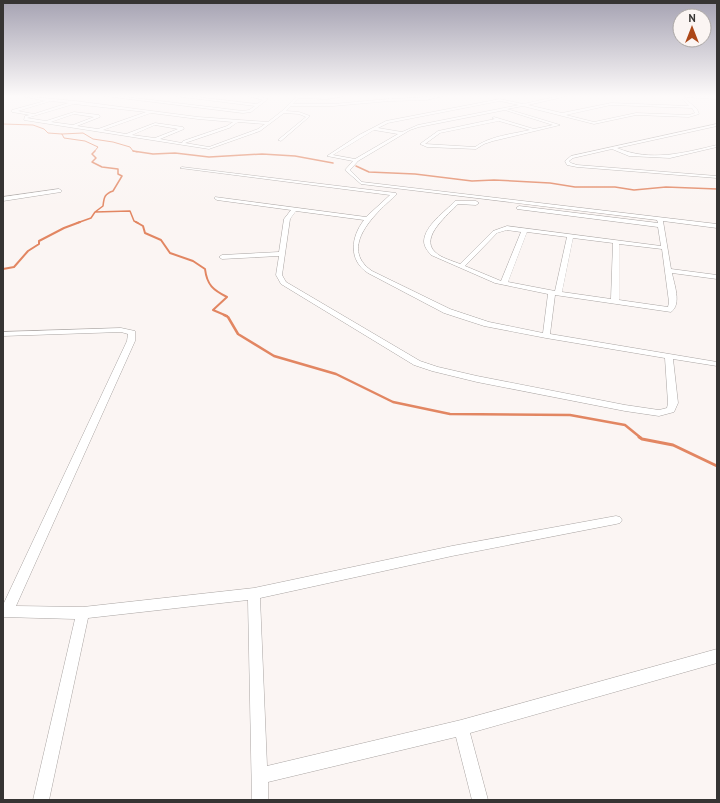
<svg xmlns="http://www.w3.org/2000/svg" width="720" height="803" font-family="'PT Sans',sans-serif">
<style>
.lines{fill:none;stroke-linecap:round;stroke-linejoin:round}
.stream-far4{stroke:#e28662;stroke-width:1}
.stream-far3{stroke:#e28662;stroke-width:1.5}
.stream-far2{stroke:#e28662;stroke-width:2}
.stream-far1{stroke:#e28662;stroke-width:2.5}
.stream{stroke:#e28662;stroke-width:3}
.minor-casing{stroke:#aaa5a3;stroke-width:1}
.minor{fill:#fff;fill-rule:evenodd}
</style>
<rect width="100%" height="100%" fill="#fbf5f3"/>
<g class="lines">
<path class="stream-far4" d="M 3,124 L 33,125 L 44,129 L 48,133 L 62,134 L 64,138 L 85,141 L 98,147 L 94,152
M 62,134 L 83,133 L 93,139 L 113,142 L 130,147 L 133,151 L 137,152"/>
<path class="stream-far3" d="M 133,151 L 153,154 L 175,153 L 209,157 L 262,154 L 295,156 L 333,163
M 356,166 L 369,172 L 415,174 L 472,181 L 494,180 L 550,183 L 575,187 L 615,187 L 634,190 L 666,187 L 717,189
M 95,212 L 130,211 L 134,221 L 138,223
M 77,223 L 91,218 L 95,212 L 103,206 C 104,198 104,194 113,191 L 122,176 L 118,174 L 118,169 L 102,167 L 92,162 L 96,158 L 92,154 L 95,151"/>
<path class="stream-far2" d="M 136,222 L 143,226 L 145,233 L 161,240 L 170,253 L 193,261 L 205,269 C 207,285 213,290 227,297 L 213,310 L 227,316
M 3,269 L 14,267 L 28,251 L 39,244 L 39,241 L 64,228 L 80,222"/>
<path class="stream-far1" d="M 224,315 L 228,317 L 238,334 L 274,356 L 336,374 L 393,402 L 450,414 L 570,415 L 625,425 L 641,438"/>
<path class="stream" d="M 639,437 L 642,439 L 673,445 L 717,466"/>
<defs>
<path id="minor" d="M 22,96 L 75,101 L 198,117 L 268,122 L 282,111 L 297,96 L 346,96 L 327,99 L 299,98 L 293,104 L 333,104 L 389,99 L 389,96 L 393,96 L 392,99 L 443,96 L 427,100 L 390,101 L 333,106 L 291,106 L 286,111 L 299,112 L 310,116 L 281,141 L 278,140 L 306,117 L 299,114 L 284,113 L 260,131 L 209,149 L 24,120 L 25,116 L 30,115 L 12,112 L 12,110 L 45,101 ZM 51,101 L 68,103 L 34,114 L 18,111 ZM 74,104 L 146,112 L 98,129 L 77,126 L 100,117 L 99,115 L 74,112 L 46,121 L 27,118 ZM 151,113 L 198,119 L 233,122 L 227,126 L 183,141 L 182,143 L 160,139 L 184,129 L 183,127 L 155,123 L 126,134 L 103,130 ZM 74,114 L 94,117 L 73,125 L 51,122 ZM 238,122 L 265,124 L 258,129 L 209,147 L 185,143 L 229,128 ZM 155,125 L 178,129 L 155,138 L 132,135 Z
M 105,96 L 118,96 L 243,111 L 249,110 L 255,106 L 175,96 L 188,96 L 257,104 L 263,100 L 248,96 L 257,96 L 268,99 L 251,112 L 243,113 Z
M 559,96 L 567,96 L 528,105 L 562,113 L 611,103 L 689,106 L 679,96 L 682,96 L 697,109 L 699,114 L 689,117 L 636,115 L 594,124 L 523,106 L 507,109 L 560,125 L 493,141 L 484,144 L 476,149 L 427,147 L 420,144 L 438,131 L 495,119 L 492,118 L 494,117 L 534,129 L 553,125 L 505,110 L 419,127 L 410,130 L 358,161 L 350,170 L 362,182 L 717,224 L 717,228 L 663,221 L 671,269 L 717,275 L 717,279 L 672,273 C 674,284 682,304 671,312 L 555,295 L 550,334 L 717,362 L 717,366 L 673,359 L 678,403 L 674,412 L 659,416 L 625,411 L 477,382 L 432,371 L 414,365 L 281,284 L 276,275 L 279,256 L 222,259 L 219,257 L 222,255 L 279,252 L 284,219 L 291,210 L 217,200 L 214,198 L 215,197 L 366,217 L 390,195 L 180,168 L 182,167 L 396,193 L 396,195 C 377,212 337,247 372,271 L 450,309 L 489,322 L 543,333 L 548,294 L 495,283 L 431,255 C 428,251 424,247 424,241 C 425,225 445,212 455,201 L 476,201 L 479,203 L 476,205 L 458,204 C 449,214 419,237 435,252 C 441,258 453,261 460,264 L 493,231 L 507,226 L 661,246 L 658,227 L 517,209 L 516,208 L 519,206 L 658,223 L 657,220 L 361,184 L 345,170 L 353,161 L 327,156 L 359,135 L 386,121 L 500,99 L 523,104 ZM 500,101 L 519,105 L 418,125 L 402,132 L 378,128 L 388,123 ZM 611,105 L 692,108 L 695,113 L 689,115 L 636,113 L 594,122 L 566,115 ZM 499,121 L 530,130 C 512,134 490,136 475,147 L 425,144 L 440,133 ZM 374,130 L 398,134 L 355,159 L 333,155 ZM 296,211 L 364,220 C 351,237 348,260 368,273 L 444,313 L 484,326 L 546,338 L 665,358 L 668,403 L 667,408 L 659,410 L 625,405 L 477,376 L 438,367 L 420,361 L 286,282 L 282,275 L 290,219 ZM 507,230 L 521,232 L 501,281 L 465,266 L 497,233 ZM 527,232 L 567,237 L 555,291 L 508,282 ZM 573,238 L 613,243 L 611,299 L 562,292 ZM 619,244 L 662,249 L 669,302 L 668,307 L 619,300 Z
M 685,96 L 717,97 L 717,99 L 686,97 Z
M 717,124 L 717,126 L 617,148 C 651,162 683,153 717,145 L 717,147 L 670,158 L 629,156 L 612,149 L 573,158 L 569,161 L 571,163 L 577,165 L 717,176 L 717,178 L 577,167 L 567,165 L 565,161 L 571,156 Z
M 59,189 L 62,191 L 61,192 L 3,201 L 3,197 Z
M 121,328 L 135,331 L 135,341 L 16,606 L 83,607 L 254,588 L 452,546 L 616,516 L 620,517 L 622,520 L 620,523 L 616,524 L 452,556 L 260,598 L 267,766 L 461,720 L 717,649 L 717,663 L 470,733 L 488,800 L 472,800 L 456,737 L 268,782 L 268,800 L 252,800 L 248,600 L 88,618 L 49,800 L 33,800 L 75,619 L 3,617 L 3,605 L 127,341 L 128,334 L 121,332 L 3,336 L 3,332 Z"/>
</defs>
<use href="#minor" class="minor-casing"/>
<use href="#minor" class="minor"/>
</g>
<linearGradient id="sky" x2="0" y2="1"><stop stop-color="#a5a2b2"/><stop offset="0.46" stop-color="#fdfafa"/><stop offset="1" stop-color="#fdfafa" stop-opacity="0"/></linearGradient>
<rect width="720" height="209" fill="url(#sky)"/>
<rect width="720" height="803" fill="none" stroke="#363433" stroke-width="8"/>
<g transform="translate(692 28)"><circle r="19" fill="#fbf5f3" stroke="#aca8a6"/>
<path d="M0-3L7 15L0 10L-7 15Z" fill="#ac4718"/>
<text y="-6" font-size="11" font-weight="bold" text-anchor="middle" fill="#363433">N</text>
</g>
</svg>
